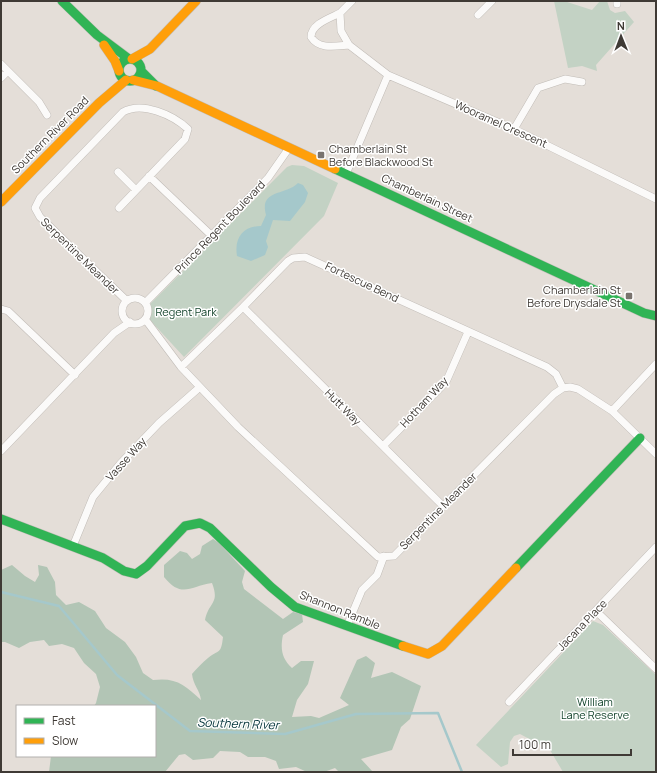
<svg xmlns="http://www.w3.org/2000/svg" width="657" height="773" font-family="Manrope,sans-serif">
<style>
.green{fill:#c3d2c4}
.forest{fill:#b2c5b5}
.water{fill:#a5c8cb}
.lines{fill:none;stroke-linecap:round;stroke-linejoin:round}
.stream{stroke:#a5c8cb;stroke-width:2.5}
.street-casing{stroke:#c1bcb7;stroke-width:8}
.fast-casing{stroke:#c1bcb7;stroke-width:10}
.slow-casing{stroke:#c1bcb7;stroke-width:10}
.street{stroke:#fbfaf9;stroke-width:7}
.fast{stroke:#30b455;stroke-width:9}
.slow{stroke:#ff9f0a;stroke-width:9}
.poi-dot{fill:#79736e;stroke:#fff;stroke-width:1.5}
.labels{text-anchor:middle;stroke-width:3;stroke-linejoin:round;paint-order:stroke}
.street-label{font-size:11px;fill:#3f3a35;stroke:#fff}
.poi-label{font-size:11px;fill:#3f3a35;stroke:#fff;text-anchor:start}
.park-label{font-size:11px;fill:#0d3f26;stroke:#fff}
.water-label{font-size:12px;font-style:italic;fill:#003238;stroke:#fff}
</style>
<rect width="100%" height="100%" fill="#e4ded8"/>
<path class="green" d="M 554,1 L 564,1 L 592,10 L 600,1 L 607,1 L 610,10 L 615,13 L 625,11 L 634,22 L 596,65 L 597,71 L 582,66 L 568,68 Z
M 292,165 L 304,166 L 338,183 L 324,216 L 184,357 L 149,319 L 147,311 L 150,304 L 287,167 Z
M 593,621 L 603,625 L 656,675 L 656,772 L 563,772 L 550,750 L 520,734 L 514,736 L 510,742 L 508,764 L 501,767 L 476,745 Z"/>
<path class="forest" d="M 213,539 L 219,543 L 245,571 L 242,582 L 244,589 L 283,619 L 293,612 L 302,614 L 303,622 L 283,635 C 280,649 282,659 292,668 L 301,661 L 314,661 L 308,684 L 297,700 L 292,717 L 311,716 L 319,718 L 349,705 L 340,698 L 357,660 L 366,656 L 375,663 L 371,678 L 392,672 L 421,686 L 410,719 L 401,727 L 392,750 L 361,759 L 373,772 L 339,772 L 335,768 L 324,772 L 307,772 L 296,767 L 279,769 L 276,761 L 265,757 L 248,757 L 240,752 L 220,751 L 213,758 L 193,760 L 185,754 L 179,755 L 165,772 L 49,772 L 51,756 L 155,756 L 155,706 L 94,706 L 96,703 L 100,687 L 96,674 L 84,663 L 74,648 L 62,644 L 49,646 L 44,640 L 30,642 L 19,648 L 5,642 L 1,642 L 1,570 L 12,565 L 25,576 L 35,582 L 39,575 L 38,565 L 47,567 L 55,582 L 56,595 L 66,605 L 79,602 L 95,611 L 106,628 L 125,642 L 136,657 L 143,673 L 153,680 C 176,677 185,685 201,700 C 200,690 193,685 192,674 C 197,668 202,663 208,658 C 219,649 221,655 223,637 L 205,620 C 209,601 220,604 212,583 C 190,586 182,599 164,577 L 164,565 L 180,551 L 187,553 L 192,559 L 200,554 L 202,546 Z"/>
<path class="water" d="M 298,183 L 303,185 L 308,193 L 305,202 L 290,221 L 273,220 L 266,241 L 268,247 L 265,255 L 251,261 L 237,256 C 234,238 243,226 261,226 L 266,215 C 259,189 285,196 298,183 Z"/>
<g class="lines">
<path class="stream" d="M 1,592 L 59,606 L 117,675 L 190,731 L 285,734 L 356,714 L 438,713 L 462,772"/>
<defs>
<path id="street" d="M 352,1 L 340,13 L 341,31 L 349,45 L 388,75 L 514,129 L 656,199
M 617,4 L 617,1
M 340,13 C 330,18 311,24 311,37 C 319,50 336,46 349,45
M 478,15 L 492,1
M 1,64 L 39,102 L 47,115
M 1,78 L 8,71
M 514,129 L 538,88 L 565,79 L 582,82
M 118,172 L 136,190
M 346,174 L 388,75
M 149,176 L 212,236
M 119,208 L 185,139 L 188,129 C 173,115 142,101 123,112 L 40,198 L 35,208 L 40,217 L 127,301
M122 311a13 13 0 1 1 26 0a13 13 0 1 1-26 0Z
M 145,303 L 268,178 L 289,148
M 243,307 L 443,506
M 1,309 L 8,311 L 75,375
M 145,319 L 181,367 L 238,427 L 378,557 L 394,556 L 554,394 L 563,388 L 570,387 L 578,389 L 612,411 L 656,454
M 181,367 L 243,307 L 288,261 L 293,258 L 305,257 L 547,367 L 556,374 L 563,388
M 612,411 L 656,364
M 383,446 L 446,382 L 468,332
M 1,451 L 114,333 L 130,322
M 73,546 L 93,497 L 120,464 L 159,423 L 200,387
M 596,611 L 656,669
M 347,626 L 362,590 L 377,575 L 384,556
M 509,702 L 656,547"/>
<path id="fast" d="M 62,1 L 97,35 L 129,59
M119 70a11 11 0 1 1 22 0a11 11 0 1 1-22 0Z
M 141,71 L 156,86
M 335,169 L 644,313 L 656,316
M 1,519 L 103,558 L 124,571 L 136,574 L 147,566 L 185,526 L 200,523 L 210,528 L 271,587 L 295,607 L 403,646
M 516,568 L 640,438"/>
<path id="slow" d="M 104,45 L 115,61 L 119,71
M 132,59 L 150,49 L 196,1
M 133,80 L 157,86 L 335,169
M 1,202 L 99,103 L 126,80
M 403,646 L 428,654 L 442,646 L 516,568"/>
</defs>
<use href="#street" class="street-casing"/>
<use href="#fast" class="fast-casing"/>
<use href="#slow" class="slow-casing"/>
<use href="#street" class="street"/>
<use href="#fast" class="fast"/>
<use href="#slow" class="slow"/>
</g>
<g class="poi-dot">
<rect x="317" y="151" width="8" height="8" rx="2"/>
<rect x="625" y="292" width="8" height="8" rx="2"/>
</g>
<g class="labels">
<g class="street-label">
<text transform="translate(501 124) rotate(24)" y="4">Wooramel Crescent</text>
<text transform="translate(50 135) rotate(-45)" y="4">Southern River Road</text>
<text transform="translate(427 198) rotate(25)" y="4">Chamberlain Street</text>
<text transform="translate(220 227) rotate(-46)" y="4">Prince Regent Boulevard</text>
<text transform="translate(80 256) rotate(44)" y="4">Serpentine Meander</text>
<text transform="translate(362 282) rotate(25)" y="4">Fortescue Bend</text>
<text transform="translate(424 402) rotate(-47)" y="4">Hotham Way</text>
<text transform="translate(343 407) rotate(45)" y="4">Hutt Way</text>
<text transform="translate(126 459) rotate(-48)" y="4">Vasse Way</text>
<text transform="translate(438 511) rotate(-45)" y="4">Serpentine Meander</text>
<text transform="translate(340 610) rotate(22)" y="4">Shannon Ramble</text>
<text transform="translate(582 625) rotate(-46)" y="4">Jacana Place</text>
</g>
<g class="poi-label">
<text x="329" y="153">Chamberlain St<tspan x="329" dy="13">Before Blackwood St</tspan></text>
<text x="621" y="294" text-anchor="end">Chamberlain St<tspan x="621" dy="13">Before Drysdale St</tspan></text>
</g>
<g class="park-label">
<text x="186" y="316">Regent Park</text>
<text x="595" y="706">William<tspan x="595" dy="13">Lane Reserve</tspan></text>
</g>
<g class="water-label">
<text transform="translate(238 724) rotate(2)" y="4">Southern River</text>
</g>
</g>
<rect width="657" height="773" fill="none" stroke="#3f3a35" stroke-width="4"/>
<rect x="16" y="705" width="140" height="52" fill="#ffffff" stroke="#b2b0ae"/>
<rect x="24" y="718" width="20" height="6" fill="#30b455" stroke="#b2b0ae"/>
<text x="52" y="725" font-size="12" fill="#3f3a35">Fast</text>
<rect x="24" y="738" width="20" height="6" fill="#ff9f0a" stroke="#b2b0ae"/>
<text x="52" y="745" font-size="12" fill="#3f3a35">Slow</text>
<g transform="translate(621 36) rotate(359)" stroke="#ffffff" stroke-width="3" paint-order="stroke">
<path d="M0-3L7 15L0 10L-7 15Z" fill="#3f3a35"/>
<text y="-6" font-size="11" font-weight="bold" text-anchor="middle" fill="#3f3a35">N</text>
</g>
<path d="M513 749v6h118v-6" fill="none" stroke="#3f3a35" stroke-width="2"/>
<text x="519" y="749" font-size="12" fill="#3f3a35" stroke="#ffffff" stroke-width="3" paint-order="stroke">100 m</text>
</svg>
